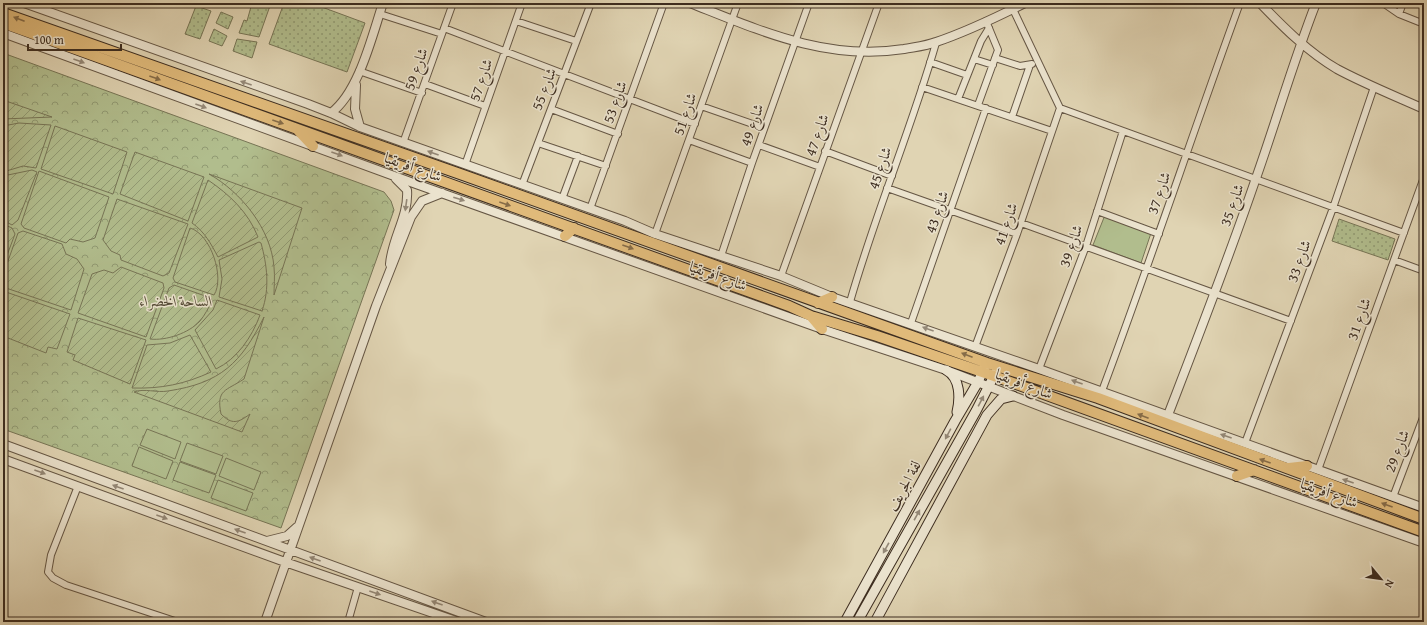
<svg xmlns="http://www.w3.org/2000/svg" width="1427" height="625" font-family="'Gentium Book Plus',Amiri,serif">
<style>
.grass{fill:url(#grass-dots);stroke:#777556}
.forest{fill:url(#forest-crowns);stroke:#777556}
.garden{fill:url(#garden-furrows);stroke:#777556}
.pitch{fill:#b1bd8d;stroke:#777556}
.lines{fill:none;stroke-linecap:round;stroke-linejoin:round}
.minor-casing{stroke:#665745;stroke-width:8}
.tertiary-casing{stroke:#665745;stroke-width:10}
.secondary-casing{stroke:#3d2d20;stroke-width:11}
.trunk-casing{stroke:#3d2d20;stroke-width:12}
.minor{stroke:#ebe3ce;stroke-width:6}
.tertiary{stroke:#ebe3ce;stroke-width:8}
.secondary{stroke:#ebe3ce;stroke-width:9}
.trunk{stroke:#e0ba7a;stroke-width:10}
.oneway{fill:#866c48}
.oneway2{fill:#948877}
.labels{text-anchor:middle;stroke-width:3;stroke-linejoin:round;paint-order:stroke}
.street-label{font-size:15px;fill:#3d2d20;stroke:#ebe3ce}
.park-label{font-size:15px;font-style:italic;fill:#544a36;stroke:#ebe3ce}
</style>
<defs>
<pattern id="grass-dots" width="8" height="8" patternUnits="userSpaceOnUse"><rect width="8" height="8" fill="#b1bd8d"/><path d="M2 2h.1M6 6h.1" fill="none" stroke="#919a73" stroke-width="1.8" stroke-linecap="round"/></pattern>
<pattern id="forest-crowns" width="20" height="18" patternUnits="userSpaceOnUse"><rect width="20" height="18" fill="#b1bd8d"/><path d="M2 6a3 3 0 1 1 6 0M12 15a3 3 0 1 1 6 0" fill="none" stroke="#919a73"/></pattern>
<pattern id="garden-furrows" width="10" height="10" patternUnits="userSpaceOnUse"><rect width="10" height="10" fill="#b1bd8d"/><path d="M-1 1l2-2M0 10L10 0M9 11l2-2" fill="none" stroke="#919a73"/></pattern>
</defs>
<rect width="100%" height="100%" fill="#e0d4b3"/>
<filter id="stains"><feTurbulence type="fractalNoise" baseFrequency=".005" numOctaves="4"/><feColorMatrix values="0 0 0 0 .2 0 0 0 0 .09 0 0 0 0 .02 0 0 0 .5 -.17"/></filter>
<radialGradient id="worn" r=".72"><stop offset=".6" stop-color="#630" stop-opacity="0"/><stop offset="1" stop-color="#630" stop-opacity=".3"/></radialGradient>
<path class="grass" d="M 252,3 L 271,3 L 259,37 L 239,33 L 244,20 L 247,21 Z
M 284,3 L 311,3 L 365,23 L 347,72 L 269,44 Z
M 196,6 L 211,11 L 200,39 L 185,34 Z
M 221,12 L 233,17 L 228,29 L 216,23 Z
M 214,29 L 227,36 L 222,46 L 209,41 Z
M 237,39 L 257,42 L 252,58 L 233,51 Z
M 1339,219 L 1395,239 L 1388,260 L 1332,241 Z"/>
<path class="forest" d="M 3,53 L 384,192 L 391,201 L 394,210 L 281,528 L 3,429 Z"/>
<path class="garden" d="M 3,100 L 52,117 L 3,119 Z
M 19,123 L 51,125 L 36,168 L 23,166 L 3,172 L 3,126 Z
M 55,126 L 127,152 L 113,194 L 41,169 Z
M 135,152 L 204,177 L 188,221 L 120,194 Z
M 32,170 L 37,172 L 18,220 L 12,225 L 3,220 L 3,176 Z
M 39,171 L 109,197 L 95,238 L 83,242 L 70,239 L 66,243 L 24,228 L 21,224 Z
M 209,174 L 302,208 L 274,295 C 274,286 275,277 274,267 C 271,229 241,192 209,174 Z
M 208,180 C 230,195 248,212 258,237 L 218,257 C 211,244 205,232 192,223 Z
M 117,199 L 188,224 L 169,273 L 163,276 L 121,260 L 120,255 L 111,251 L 103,240 Z
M 3,224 L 12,228 L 15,234 L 3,266 Z
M 190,228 C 211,234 225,278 214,295 L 175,282 L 173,278 Z
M 23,231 L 62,244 L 66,254 L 77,259 L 84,269 L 71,310 L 3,287 L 3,275 L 18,233 Z
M 259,242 L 261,243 C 267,265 270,288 262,311 L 219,297 L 222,279 L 219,260 Z
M 121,267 L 163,283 L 164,288 L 146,337 L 78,313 L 92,274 L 104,270 L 113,273 Z
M 174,285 L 211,298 L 212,302 C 208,308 205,315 200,321 C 189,333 166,341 150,339 L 169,288 Z
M 3,291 L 70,314 L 57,349 L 48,347 L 46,353 L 3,336 Z
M 217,300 L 260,315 C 252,337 237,359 216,369 L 195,330 L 213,310 Z
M 264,317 L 244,379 C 226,391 216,389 221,414 C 232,425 238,423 250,414 L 242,432 L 134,392 C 144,388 157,393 168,391 C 221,383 241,363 264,317 Z
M 78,318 L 146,340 L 130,384 L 73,360 L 75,355 L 67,352 Z
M 190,335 L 211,372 C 185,384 161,389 132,388 L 147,345 L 170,343 Z"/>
<path class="pitch" d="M 1105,215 L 1151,233 L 1141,263 L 1093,245 Z
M 147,429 L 181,442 L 175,459 L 140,445 Z
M 187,443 L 223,456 L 216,474 L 180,461 Z
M 139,447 L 173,461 L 166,479 L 132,466 Z
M 226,458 L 261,472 L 254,490 L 219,476 Z
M 180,462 L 216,475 L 209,493 L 173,480 Z
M 218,480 L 253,493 L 246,511 L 211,498 Z"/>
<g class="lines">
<defs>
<path id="minor" d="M 1010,3 L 1060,108 L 1404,233
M 1383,3 L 1399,14 L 1424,24
M 380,14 L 442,34
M 1399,14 L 1403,3
M 516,21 L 576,41
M 444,28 L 695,124
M 995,58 L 1020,66 L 1032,64
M 974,59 L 993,65
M 930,62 L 967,75
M 359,71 L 422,93
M 425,84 L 485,106
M 922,87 L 1052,131
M 958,99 L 981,41 L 989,28
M 978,105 L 998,50 L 986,21
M 701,106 L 764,128
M 551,109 L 618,134
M 1012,117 L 1030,65
M 689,140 L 752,163
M 403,143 L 453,3
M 538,143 L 606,166
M 759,145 L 820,167
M 825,151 L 892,176
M 465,165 L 522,3
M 522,185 L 591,3
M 887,188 L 1017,234
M 562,199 L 578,156
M 590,209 L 664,3
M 1097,211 L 1159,234
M 1021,223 L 1291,321
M 655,234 L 738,3
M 721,256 L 752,163 L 809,3
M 1394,260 L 1424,271
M 781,276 L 879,3
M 850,302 C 875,214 911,130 936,43
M 911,323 L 986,108
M 975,347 L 1017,234 L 1060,108
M 1039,369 L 1086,246 L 1123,131
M 1102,391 C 1150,263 1193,132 1240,3
M 1245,443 L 1333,208 L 1374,87
M 1318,470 L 1424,177
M 78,486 L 51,555 L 48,572 L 53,578 L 66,585 L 178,622
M 1393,497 L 1424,415
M 348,622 L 358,587"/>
<path id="tertiary" d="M 24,3 L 308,104 L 331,113 L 360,127 L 625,221 L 655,234 L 781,276 L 832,297 L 1039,369 L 1424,508
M 690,3 C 761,31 826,61 904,49 C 914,47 926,46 936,42 C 966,32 997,17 1025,3
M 1260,3 C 1283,27 1308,52 1337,69 C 1365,84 1395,96 1424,109
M 3,33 L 416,184 L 822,329 L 946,370 L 1063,415 L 1424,543
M 356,85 L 355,109 L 360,127
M 331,113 C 359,92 372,36 383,3
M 390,264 C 392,238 409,216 407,190 L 396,179
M 1168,415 C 1198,337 1228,260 1255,181 C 1276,122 1293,62 1316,3
M 3,444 L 486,622
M 3,459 L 285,562 L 459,622
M 267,541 L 287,536 L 297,527
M 265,622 L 376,306 L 411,217 L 422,201 L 442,193"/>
<path id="secondary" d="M 946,370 C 961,378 960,399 957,412
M 845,622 L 955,421 L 978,382 L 985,366
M 857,622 L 976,411 L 997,370
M 875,622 L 987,415 L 1001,399 L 1013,396"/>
<path id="trunk" d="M 3,13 L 463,175 L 987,363 L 1098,398 L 1424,519
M 3,23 C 265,118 527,212 789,306 L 811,316 L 877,336 L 994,376 L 1424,532
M 297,129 L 313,146
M 565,236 L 574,228
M 818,303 L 832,297
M 811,316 L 822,329
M 1289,468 L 1307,466
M 1237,476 L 1254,470"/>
</defs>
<use href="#minor" class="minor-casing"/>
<use href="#tertiary" class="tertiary-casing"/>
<use href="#secondary" class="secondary-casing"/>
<use href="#trunk" class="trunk-casing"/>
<use href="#minor" class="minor"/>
<use href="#tertiary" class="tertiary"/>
<use href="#secondary" class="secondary"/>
<use href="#trunk" class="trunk"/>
</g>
<defs><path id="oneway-solid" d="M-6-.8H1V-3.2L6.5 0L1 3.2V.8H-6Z"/></defs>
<g class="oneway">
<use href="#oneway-solid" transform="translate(19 19) rotate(-159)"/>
<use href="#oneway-solid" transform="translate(155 78) rotate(20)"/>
<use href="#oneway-solid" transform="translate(278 122) rotate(19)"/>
<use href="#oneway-solid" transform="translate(505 204) rotate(19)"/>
<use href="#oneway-solid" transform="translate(628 247) rotate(20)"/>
<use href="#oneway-solid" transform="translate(967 355) rotate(-159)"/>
<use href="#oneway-solid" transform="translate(1143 416) rotate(-159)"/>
<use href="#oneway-solid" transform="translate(1265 461) rotate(-160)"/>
<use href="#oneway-solid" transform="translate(1387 505) rotate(-160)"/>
</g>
<g class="oneway2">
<use href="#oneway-solid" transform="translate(79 61) rotate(20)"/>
<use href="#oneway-solid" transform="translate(246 83) rotate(-161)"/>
<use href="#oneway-solid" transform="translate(201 106) rotate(20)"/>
<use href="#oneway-solid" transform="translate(433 153) rotate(-160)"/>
<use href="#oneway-solid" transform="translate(337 154) rotate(20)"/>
<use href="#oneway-solid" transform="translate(459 199) rotate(18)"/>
<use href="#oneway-solid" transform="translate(406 205) rotate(98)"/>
<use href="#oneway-solid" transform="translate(928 329) rotate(-160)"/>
<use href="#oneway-solid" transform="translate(1077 382) rotate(-160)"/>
<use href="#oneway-solid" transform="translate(981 401) rotate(-62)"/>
<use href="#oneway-solid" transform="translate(948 434) rotate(118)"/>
<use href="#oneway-solid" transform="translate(1226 436) rotate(-161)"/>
<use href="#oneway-solid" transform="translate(40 472) rotate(20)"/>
<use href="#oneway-solid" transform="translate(1348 481) rotate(-161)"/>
<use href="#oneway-solid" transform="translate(118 487) rotate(-160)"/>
<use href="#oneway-solid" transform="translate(917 515) rotate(-61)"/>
<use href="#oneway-solid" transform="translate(162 517) rotate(20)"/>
<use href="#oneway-solid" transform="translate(240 531) rotate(-160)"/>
<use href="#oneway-solid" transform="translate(886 548) rotate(119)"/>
<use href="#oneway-solid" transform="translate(315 559) rotate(-160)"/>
<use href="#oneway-solid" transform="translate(375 593) rotate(19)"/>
<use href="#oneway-solid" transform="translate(437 603) rotate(-160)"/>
</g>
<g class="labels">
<g class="street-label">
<text transform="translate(416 69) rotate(-70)" y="5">شارع 59</text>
<text transform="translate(481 80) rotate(-71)" y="5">شارع 57</text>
<text transform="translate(544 89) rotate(-69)" y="5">شارع 55</text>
<text transform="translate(615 102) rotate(-70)" y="5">شارع 53</text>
<text transform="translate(685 114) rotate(-71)" y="5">شارع 51</text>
<text transform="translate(752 125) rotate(-71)" y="5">شارع 49</text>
<text transform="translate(817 135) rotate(-70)" y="5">شارع 47</text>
<text transform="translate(413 167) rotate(20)" y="5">شارع أفريقيا</text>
<text transform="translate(880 168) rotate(-71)" y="5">شارع 45</text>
<text transform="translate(1159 193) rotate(-71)" y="5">شارع 37</text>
<text transform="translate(1232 205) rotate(-70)" y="5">شارع 35</text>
<text transform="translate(937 212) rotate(-71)" y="5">شارع 43</text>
<text transform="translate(1006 224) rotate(-71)" y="5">شارع 41</text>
<text transform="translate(1071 246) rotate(-71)" y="5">شارع 39</text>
<text transform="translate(1299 261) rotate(-70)" y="5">شارع 33</text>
<text transform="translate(718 276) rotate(20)" y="5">شارع أفريقيا</text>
<text transform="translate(1359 319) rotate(-70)" y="5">شارع 31</text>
<text transform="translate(1024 384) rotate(21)" y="5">شارع أفريقيا</text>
<text transform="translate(1397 451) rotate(-69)" y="5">شارع 29</text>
<text transform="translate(904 486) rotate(-62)" y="5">لفة الجريف</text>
<text transform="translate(1329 493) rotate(20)" y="5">شارع أفريقيا</text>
</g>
<g class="park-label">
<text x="176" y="306">الساحة الخضراء</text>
</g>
</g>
<rect width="1427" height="625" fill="none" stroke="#e0d4b3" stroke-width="16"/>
<rect x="4" y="4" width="1419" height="617" fill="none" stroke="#3d2d20" stroke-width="2"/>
<rect x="8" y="8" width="1411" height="609" fill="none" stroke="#3d2d20"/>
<g transform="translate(1381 579) rotate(119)" stroke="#ebe3ce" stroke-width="3" paint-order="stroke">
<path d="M0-3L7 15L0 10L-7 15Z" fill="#3d2d20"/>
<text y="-6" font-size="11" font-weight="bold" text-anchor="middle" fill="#3d2d20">N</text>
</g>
<path d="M28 44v6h93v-6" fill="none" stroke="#3d2d20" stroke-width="2"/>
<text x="34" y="44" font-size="12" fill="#3d2d20" stroke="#ebe3ce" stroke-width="3" paint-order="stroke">100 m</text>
<rect width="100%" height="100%" filter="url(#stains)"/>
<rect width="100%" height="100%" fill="url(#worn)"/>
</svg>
